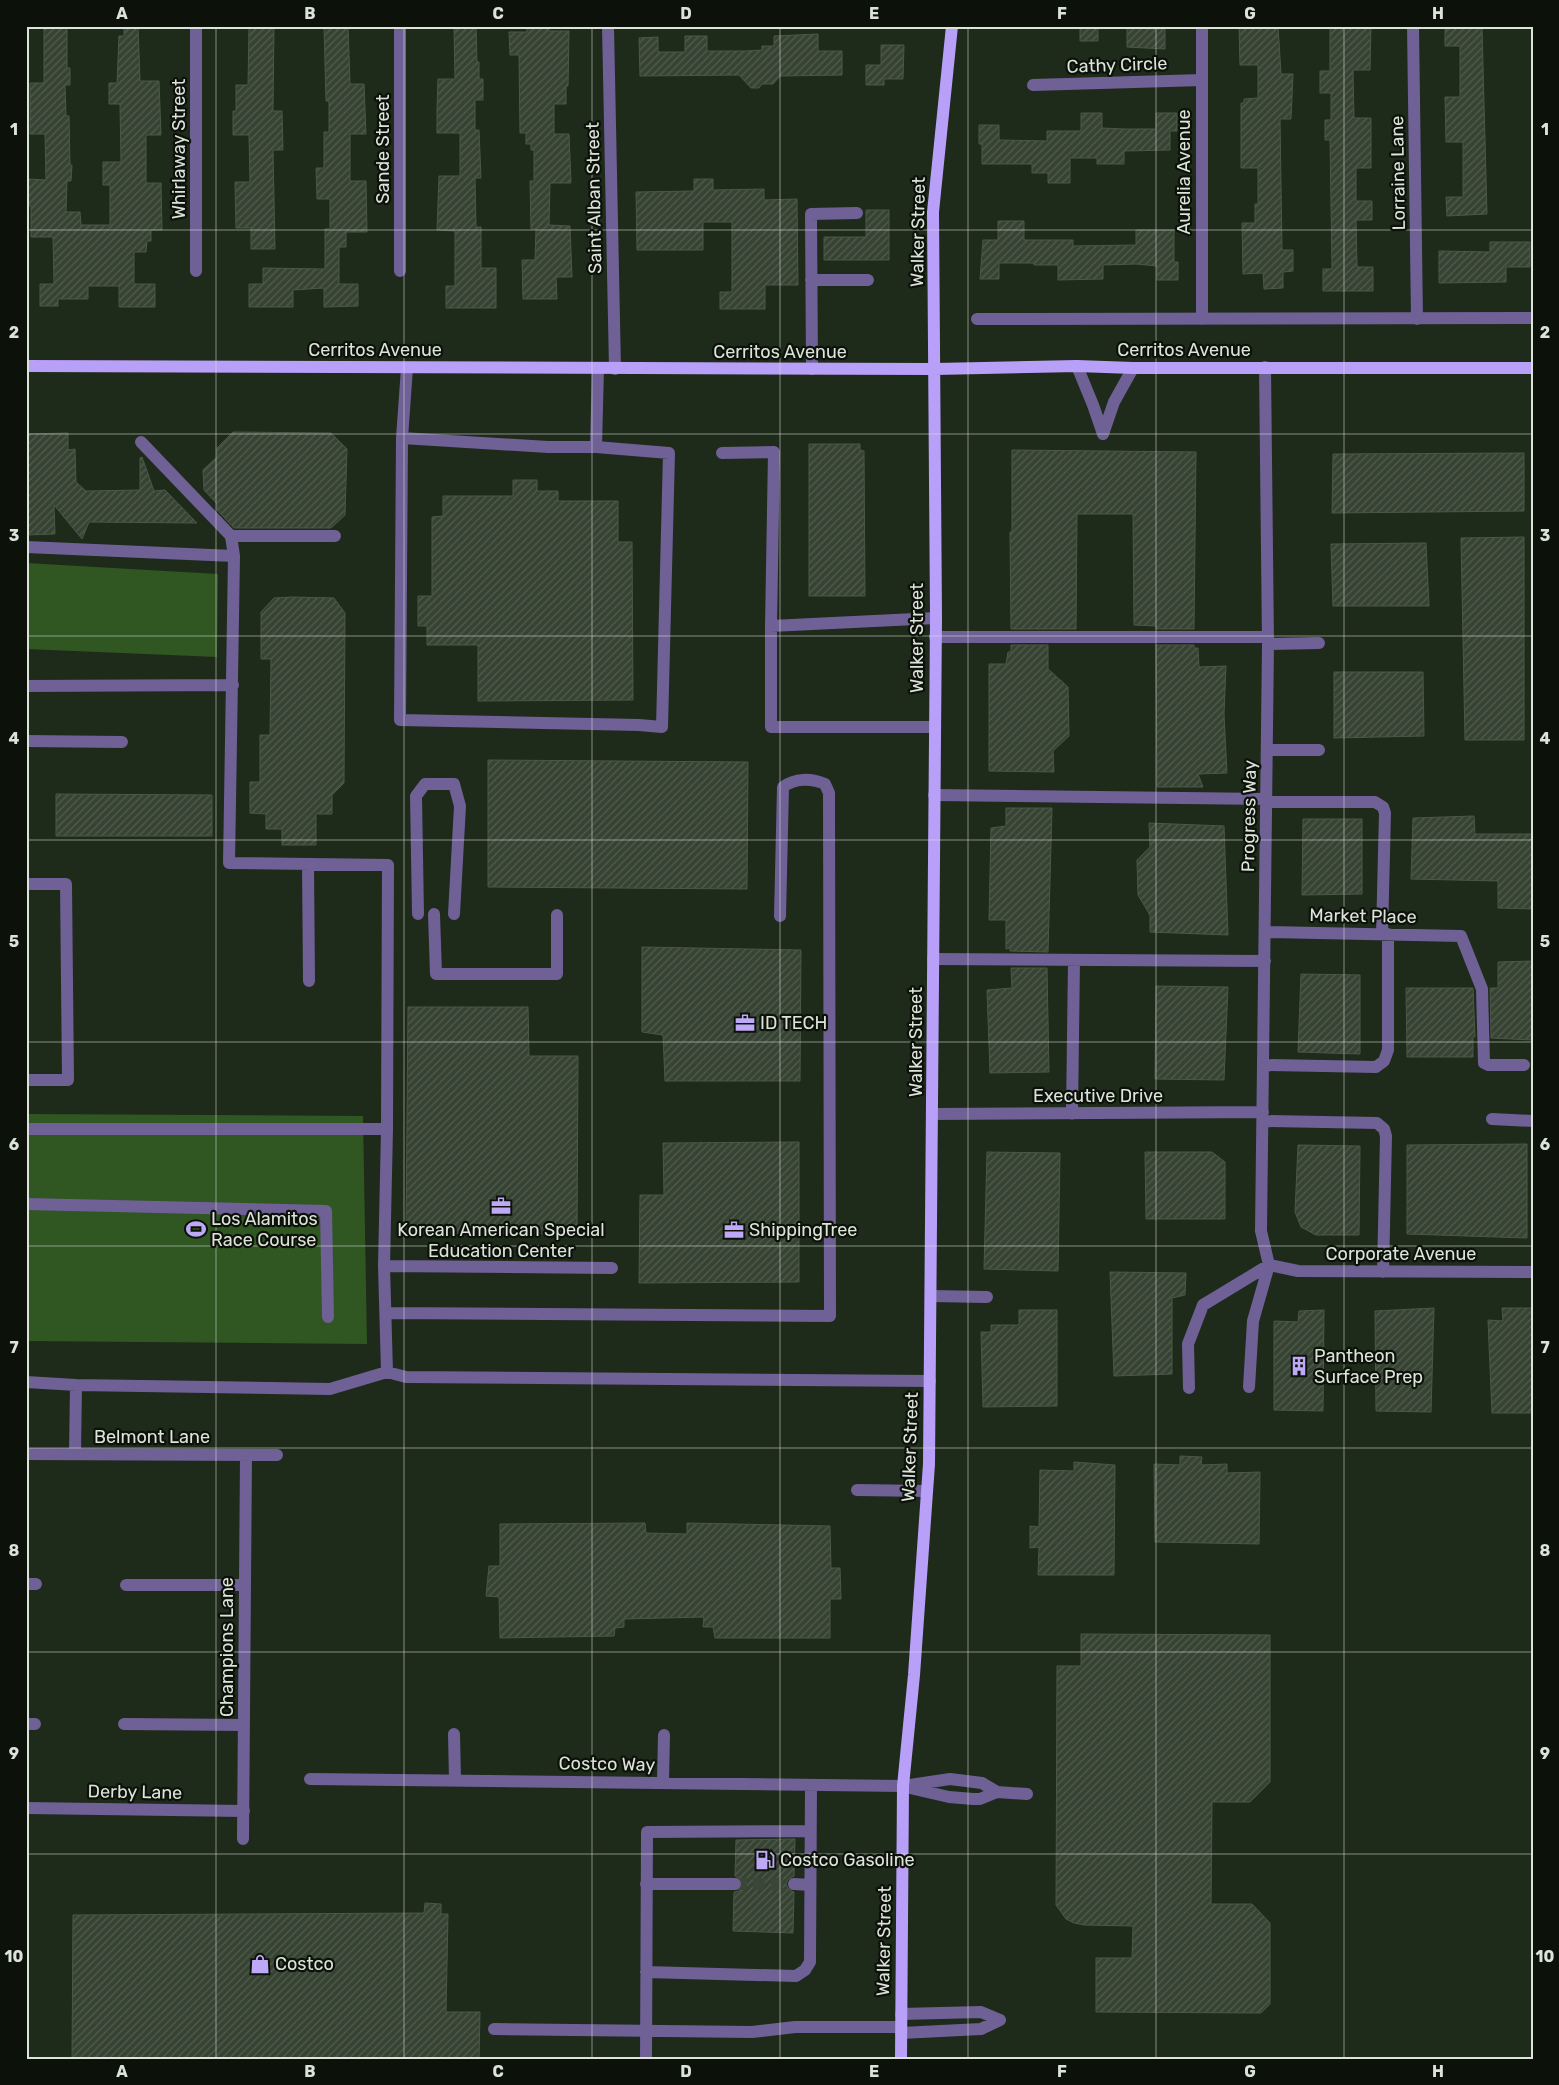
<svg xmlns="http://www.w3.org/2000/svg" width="1559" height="2085" font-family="Rubik,sans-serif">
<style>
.pitch{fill:#305621}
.building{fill:url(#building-hatch);stroke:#4b5847}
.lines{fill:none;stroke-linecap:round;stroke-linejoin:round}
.minor-tunnel{stroke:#3a4637;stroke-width:12;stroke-dasharray:12 6;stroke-linecap:butt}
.minor{stroke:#6f6096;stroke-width:12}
.major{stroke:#b89ff8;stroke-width:12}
.grid{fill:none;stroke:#dce4da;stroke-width:1;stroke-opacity:0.55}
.labels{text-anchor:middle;stroke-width:4.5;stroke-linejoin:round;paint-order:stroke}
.street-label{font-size:18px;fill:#dce4da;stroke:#0c110a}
.poi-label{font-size:18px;fill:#dce4da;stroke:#0c110a;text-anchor:start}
.neatline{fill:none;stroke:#dce4da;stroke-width:2}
.grid-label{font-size:16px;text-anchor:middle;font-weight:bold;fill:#dce4da}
</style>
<defs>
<pattern id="building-hatch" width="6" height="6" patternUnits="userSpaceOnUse" patternTransform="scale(1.25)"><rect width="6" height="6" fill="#364232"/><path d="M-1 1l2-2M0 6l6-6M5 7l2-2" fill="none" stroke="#525d4f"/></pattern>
</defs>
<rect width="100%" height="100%" fill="#1e2a1a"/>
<path class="pitch" d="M 26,563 L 218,574 L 217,657 L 26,649 Z
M 26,1114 L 363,1116 L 367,1344 L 26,1341 Z"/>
<path class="building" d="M 44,26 L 67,26 L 67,68 L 70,68 L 70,85 L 65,85 L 66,116 L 69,116 L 70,165 L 72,165 L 71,181 L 67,181 L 66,212 L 80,212 L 81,225 L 110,225 L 110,185 L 103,185 L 103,162 L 121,162 L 120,104 L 109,104 L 109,83 L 117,83 L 119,36 L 124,36 L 124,26 L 138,26 L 140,81 L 159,81 L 161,135 L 146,135 L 146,183 L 161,183 L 162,230 L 151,230 L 151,241 L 147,241 L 146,252 L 134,252 L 134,284 L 155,284 L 155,307 L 119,307 L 119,286 L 88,286 L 88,299 L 58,299 L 58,306 L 40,306 L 40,284 L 54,284 L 53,237 L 31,237 L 31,206 L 26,206 L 27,179 L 46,180 L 45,134 L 30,134 L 30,83 L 44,83 Z
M 249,26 L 274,26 L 273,111 L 282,111 L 283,150 L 273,150 L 275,249 L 251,249 L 251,228 L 236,228 L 235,182 L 250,182 L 249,135 L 233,135 L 233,111 L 236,111 L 236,85 L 248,85 Z
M 324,26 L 348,26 L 350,84 L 364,84 L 366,134 L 350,134 L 350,181 L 366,181 L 367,232 L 346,232 L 346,247 L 339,247 L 339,284 L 358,284 L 358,306 L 324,307 L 324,288 L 293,290 L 293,307 L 249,307 L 249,284 L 263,284 L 263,268 L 325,269 L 325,229 L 330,229 L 330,199 L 317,199 L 316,168 L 324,168 L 324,132 L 329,132 L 329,101 L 326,101 Z
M 454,26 L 476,26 L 477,62 L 479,62 L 479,79 L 483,79 L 483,100 L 475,100 L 475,130 L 479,130 L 481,178 L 475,178 L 476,227 L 481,227 L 481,268 L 496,268 L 496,308 L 446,308 L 446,286 L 455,286 L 455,231 L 437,230 L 439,176 L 460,176 L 460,133 L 437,133 L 437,109 L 438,79 L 455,79 Z
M 527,26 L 549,26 L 549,31 L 569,31 L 568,86 L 566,86 L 566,104 L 554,104 L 554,134 L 569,134 L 571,183 L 550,183 L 549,225 L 570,226 L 572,277 L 556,277 L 557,299 L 523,299 L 522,260 L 535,260 L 536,229 L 531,229 L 530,181 L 534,181 L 534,150 L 531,150 L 531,144 L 526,144 L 526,133 L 520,133 L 519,55 L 510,55 L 509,32 L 527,32 Z
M 1080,26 L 1098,26 L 1098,41 L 1080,41 Z
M 1127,26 L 1150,26 L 1150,29 L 1165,29 L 1165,49 L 1127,47 Z
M 1239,26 L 1278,26 L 1281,74 L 1293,74 L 1291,119 L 1280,119 L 1282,250 L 1293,250 L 1293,271 L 1283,272 L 1283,288 L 1264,289 L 1263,273 L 1243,274 L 1242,223 L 1255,223 L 1255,204 L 1258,204 L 1258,168 L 1241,168 L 1241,103 L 1244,103 L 1244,99 L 1258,98 L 1258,65 L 1240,65 Z
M 1330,26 L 1371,26 L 1370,70 L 1353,70 L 1354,118 L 1371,118 L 1371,168 L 1356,168 L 1356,201 L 1372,201 L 1372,220 L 1356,220 L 1357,267 L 1373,267 L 1373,291 L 1323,291 L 1323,269 L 1332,269 L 1330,140 L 1325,140 L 1325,120 L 1331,120 L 1331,93 L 1320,93 L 1320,71 L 1330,71 Z
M 1445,26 L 1482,29 L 1487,214 L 1447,216 L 1446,197 L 1463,197 L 1463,142 L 1446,142 L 1445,97 L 1460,97 L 1460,46 L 1445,46 Z
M 818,34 L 818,51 L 842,51 L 842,75 L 780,76 L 773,84 L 762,84 L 759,88 L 751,88 L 739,75 L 640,76 L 639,38 L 658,37 L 658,52 L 685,52 L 685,36 L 707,36 L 707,51 L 746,51 L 762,50 L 762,46 L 774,46 L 774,36 Z
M 881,45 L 904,45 L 903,79 L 884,79 L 884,85 L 866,85 L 866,65 L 881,65 Z
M 1081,113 L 1102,113 L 1102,128 L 1124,129 L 1156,129 L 1156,113 L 1177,113 L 1177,131 L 1170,131 L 1170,150 L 1124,151 L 1124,164 L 1097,164 L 1097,158 L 1070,158 L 1070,183 L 1048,183 L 1048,173 L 1032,173 L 1032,164 L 982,164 L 982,144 L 979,144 L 979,125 L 999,125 L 999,140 L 1047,141 L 1047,131 L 1081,131 Z
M 694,179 L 713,179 L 713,190 L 764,189 L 764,200 L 797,199 L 798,285 L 765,285 L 765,309 L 720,309 L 720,292 L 732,292 L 732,222 L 703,222 L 703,250 L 637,250 L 636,192 L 694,191 Z
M 866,210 L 889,210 L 889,260 L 824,260 L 824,237 L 866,237 Z
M 998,221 L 1024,221 L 1024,240 L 1073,240 L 1073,246 L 1136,245 L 1136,230 L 1174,230 L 1174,262 L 1178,262 L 1178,280 L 1157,280 L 1157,266 L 1136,264 L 1103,265 L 1103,279 L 1058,280 L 1058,265 L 1034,265 L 1034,263 L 999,263 L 999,279 L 980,279 L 983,240 L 998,240 Z
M 1490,242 L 1530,242 L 1530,267 L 1506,267 L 1506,282 L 1439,283 L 1439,251 L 1490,252 Z
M 233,432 L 331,433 L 347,449 L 345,515 L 331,528 L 234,528 L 217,510 L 217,504 L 204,490 L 203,470 L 217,457 L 217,448 Z
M 68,433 L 68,450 L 75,449 L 76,482 L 86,491 L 140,490 L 140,458 L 142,457 L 154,491 L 165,490 L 197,523 L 89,522 L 82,539 L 54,505 L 55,534 L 26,535 L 26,434 Z
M 809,444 L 860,444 L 860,450 L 864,451 L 865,596 L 809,596 Z
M 1012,450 L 1196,452 L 1194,629 L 1156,629 L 1156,626 L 1134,625 L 1133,514 L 1077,514 L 1076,629 L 1011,629 L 1010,532 L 1012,532 Z
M 1524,453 L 1524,511 L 1332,513 L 1333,454 Z
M 513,480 L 537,480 L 537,491 L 558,491 L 558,501 L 618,501 L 618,542 L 632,542 L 633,700 L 478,701 L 478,645 L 427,645 L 427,626 L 418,626 L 418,596 L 432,596 L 432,517 L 443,516 L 443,496 L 513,496 Z
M 1524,537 L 1524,740 L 1465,740 L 1461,538 Z
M 1426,543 L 1429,606 L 1333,606 L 1331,544 Z
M 291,597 L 334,598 L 345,613 L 344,783 L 332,795 L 332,814 L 316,814 L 316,845 L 282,845 L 282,829 L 266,829 L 266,814 L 250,813 L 250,782 L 260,782 L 260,735 L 270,735 L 271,659 L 261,659 L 261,612 L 274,598 Z
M 1011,645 L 1048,645 L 1048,669 L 1068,687 L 1069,736 L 1053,751 L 1054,772 L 989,771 L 989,664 L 1006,664 L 1008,652 L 1011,652 Z
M 1156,645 L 1194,645 L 1194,648 L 1198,648 L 1199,667 L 1226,666 L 1224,714 L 1227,773 L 1198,774 L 1203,787 L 1157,787 Z
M 1334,672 L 1423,672 L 1424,736 L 1334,738 Z
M 488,760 L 748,762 L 747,889 L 488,887 Z
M 56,794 L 212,795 L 212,836 L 56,836 Z
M 1006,808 L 1052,808 L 1048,952 L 1010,951 L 1010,948 L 1006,949 L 1006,920 L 989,920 L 991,828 L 1006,826 Z
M 1474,816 L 1475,834 L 1533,834 L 1533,909 L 1498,908 L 1498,881 L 1411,879 L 1413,818 Z
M 1303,819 L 1362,819 L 1362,894 L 1302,895 Z
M 1149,823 L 1224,826 L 1228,935 L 1150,932 L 1150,915 L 1138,895 L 1137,860 L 1150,847 Z
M 642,947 L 801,950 L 800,1081 L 665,1081 L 663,1035 L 642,1032 Z
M 1533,961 L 1533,1040 L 1491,1038 L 1490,988 L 1498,988 L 1498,962 Z
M 1011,968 L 1047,968 L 1049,1072 L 990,1073 L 987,990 L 1012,988 Z
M 1301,974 L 1360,975 L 1360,1054 L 1298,1052 Z
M 1156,986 L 1228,987 L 1224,1080 L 1155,1079 Z
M 1406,988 L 1473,988 L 1475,1037 L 1473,1037 L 1473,1057 L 1407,1057 Z
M 408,1007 L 528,1007 L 529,1056 L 578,1056 L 577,1234 L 406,1233 Z
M 799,1142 L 799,1282 L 639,1283 L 640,1195 L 664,1195 L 663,1143 Z
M 1527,1144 L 1527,1238 L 1407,1234 L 1407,1145 Z
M 1298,1145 L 1360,1146 L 1359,1235 L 1316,1235 L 1301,1227 L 1295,1212 Z
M 987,1152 L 1060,1153 L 1058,1271 L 984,1269 Z
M 1145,1152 L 1212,1152 L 1225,1162 L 1225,1219 L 1146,1219 Z
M 1110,1272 L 1186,1273 L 1185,1295 L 1172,1298 L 1172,1374 L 1114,1376 Z
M 1434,1308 L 1431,1412 L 1376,1411 L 1375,1311 Z
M 1502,1308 L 1533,1308 L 1533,1413 L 1492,1413 L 1488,1320 L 1503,1321 Z
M 1019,1310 L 1057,1310 L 1057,1406 L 983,1407 L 981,1332 L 991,1332 L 991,1325 L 1019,1325 Z
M 1324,1310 L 1323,1411 L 1274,1410 L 1274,1321 L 1298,1322 L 1299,1311 Z
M 1180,1456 L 1202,1457 L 1201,1465 L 1227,1464 L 1227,1473 L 1260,1472 L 1259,1544 L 1155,1542 L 1154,1464 L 1180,1465 Z
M 1074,1462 L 1115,1465 L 1114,1575 L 1038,1575 L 1039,1547 L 1030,1548 L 1030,1526 L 1039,1527 L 1040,1470 L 1074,1471 Z
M 645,1523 L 646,1533 L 687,1534 L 687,1523 L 830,1526 L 831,1568 L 840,1568 L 841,1599 L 830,1599 L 830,1638 L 715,1638 L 713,1627 L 703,1627 L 704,1617 L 624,1619 L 624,1627 L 615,1628 L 614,1636 L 500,1638 L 499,1597 L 486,1596 L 489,1566 L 500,1566 L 500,1524 Z
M 1081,1634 L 1270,1635 L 1270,1782 L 1250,1802 L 1212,1802 L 1211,1904 L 1252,1904 L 1270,1923 L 1270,2004 L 1261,2013 L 1096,2012 L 1096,1958 L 1132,1958 L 1133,1926 L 1084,1925 L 1074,1923 L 1066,1919 L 1056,1905 L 1057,1666 L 1081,1666 Z
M 795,1839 L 794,1876 L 788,1879 L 786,1884 L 789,1890 L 794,1892 L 793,1933 L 733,1931 L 734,1892 L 739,1891 L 743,1884 L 742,1880 L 735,1876 L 736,1840 Z
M 425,1903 L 441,1904 L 441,1914 L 448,1914 L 446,2012 L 480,2012 L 479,2059 L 72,2059 L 73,1915 L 424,1913 Z"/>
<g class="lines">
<path class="minor-tunnel" d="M 735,1884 L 794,1884"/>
<path class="minor" d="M 400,26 L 400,271
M 608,26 L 615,369
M 1413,26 L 1417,319
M 1033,85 L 1202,80
M 196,271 L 196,26
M 811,280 L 868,280
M 977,319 L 1533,318
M 1202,319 L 1202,26
M 1077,366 L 1093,405 L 1103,434
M 407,368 L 402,438 L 400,720 L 639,725 L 662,727 L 669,453 L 596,447 L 598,368
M 812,369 L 811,214 L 857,213
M 1103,434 L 1114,402 L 1133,368
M 402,438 L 548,447 L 596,447
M 141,442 L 231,536 L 234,556
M 722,453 L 774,452 L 771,626 L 936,618
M 231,536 L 335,536
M 26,547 L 234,556 L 229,863 L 388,865 L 387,1129 L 384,1266 L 387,1372
M 771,626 L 771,727 L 934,727
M 935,637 L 1268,637
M 1268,644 L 1319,643
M 26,686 L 233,685
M 26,741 L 122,742
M 1267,750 L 1319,750
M 934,795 L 1267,799
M 1267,802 L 1375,802 L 1383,807 L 1385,813 L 1382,934
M 308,864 L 309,981
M 26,884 L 66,884 L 68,1080 L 26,1080
M 418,914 L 416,796 L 425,784 L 454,784 L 460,806 L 454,914
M 434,914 L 436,974 L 557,974 L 557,915
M 1265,932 L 1461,936 L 1482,989 L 1484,1063 L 1488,1065 L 1524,1065
M 933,959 L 1265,961
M 1263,1065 L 1376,1067 L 1384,1061 L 1388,1050 L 1388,934
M 933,1114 L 1263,1112
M 1072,1114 L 1074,960
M 1492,1119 L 1533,1121
M 1263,1121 L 1377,1123 L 1384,1129 L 1386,1136 L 1383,1272
M 26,1129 L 387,1129
M 26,1204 L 326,1211 L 328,1317
M 1269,1265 L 1298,1271 L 1533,1272
M 384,1266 L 612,1268
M 931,1296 L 987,1297
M 386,1313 L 830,1316 L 829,793 L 825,784 C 811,778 795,778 783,787 L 780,916
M 26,1382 L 76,1385 L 330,1389 L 387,1372 L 406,1377 L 930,1381
M 1249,1387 L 1253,1321 L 1269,1265 L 1261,1231 L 1268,644 L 1265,367
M 1189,1388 L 1188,1344 L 1203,1305 L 1269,1265
M 26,1454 L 277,1455
M 75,1454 L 76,1385
M 857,1490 L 927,1491
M 26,1584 L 36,1584
M 126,1585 L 245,1585
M 26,1724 L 35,1724
M 124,1724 L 244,1725
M 454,1734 L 455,1780
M 310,1779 L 903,1786 L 950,1779 L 982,1783 L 997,1792
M 663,1783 L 664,1735
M 910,1788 L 949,1797 L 973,1799 L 980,1799 L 997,1792 L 1027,1794
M 26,1808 L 244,1811
M 243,1839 L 246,1455
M 646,1884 L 735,1884
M 794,1884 L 810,1885
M 646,1972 L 796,1976 L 805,1970 L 810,1962 L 811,1785
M 901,2014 L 981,2012 L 1000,2020
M 494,2029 L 752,2032 L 795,2027 L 901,2027
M 901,2033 L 981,2029 L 1000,2020
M 646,2059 L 647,1832 L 810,1831"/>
<path class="major" d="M 26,366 L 935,369 L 1077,366 L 1133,368 L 1533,368
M 901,2059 L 903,1786 L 914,1675 L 929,1464 L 936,618 L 933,212 L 952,26"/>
</g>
<path class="grid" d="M 216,26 L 216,2059M 404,26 L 404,2059M 592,26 L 592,2059M 780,26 L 780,2059M 968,26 L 968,2059M 1156,26 L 1156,2059M 1344,26 L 1344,2059M 26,230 L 1533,230M 26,434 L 1533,434M 26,636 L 1533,636M 26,840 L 1533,840M 26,1042 L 1533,1042M 26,1246 L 1533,1246M 26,1448 L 1533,1448M 26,1652 L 1533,1652M 26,1854 L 1533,1854"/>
<defs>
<symbol id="office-bare" viewBox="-9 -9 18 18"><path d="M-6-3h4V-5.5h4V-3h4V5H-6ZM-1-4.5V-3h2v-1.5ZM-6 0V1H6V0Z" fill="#bda9f5" stroke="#0c110a" stroke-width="2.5" paint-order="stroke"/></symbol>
<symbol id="stadium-bare" viewBox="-9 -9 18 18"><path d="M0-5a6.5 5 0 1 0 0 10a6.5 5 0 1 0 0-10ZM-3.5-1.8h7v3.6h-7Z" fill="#bda9f5" stroke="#0c110a" stroke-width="2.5" paint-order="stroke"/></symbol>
<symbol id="building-bare" viewBox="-9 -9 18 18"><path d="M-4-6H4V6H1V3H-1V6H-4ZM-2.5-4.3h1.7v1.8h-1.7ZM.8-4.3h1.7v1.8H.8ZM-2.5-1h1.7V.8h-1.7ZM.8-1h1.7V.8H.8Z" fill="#bda9f5" stroke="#0c110a" stroke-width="2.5" paint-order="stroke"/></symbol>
<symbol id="fuel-bare" viewBox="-9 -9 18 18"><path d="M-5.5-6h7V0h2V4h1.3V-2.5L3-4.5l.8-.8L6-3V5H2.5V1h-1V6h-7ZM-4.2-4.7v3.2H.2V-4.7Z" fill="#bda9f5" stroke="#0c110a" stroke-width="2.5" paint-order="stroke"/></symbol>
<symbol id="shop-bare" viewBox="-9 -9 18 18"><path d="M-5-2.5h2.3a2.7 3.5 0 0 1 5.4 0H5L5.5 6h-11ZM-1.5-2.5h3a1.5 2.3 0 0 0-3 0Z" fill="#bda9f5" stroke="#0c110a" stroke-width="2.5" paint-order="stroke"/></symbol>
</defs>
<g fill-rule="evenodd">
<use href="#office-bare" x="731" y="1009" width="28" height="28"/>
<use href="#office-bare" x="487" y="1192" width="28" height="28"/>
<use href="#stadium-bare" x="182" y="1215" width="28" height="28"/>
<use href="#office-bare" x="720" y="1216" width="28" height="28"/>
<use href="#building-bare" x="1285" y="1352" width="28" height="28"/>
<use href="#fuel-bare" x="751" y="1846" width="28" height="28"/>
<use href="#shop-bare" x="246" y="1950" width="28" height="28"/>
</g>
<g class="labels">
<g class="street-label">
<text transform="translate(1117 65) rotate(-2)" y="6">Cathy Circle</text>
<text transform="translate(179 149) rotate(-90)" y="6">Whirlaway Street</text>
<text transform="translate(383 149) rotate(-90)" y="6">Sande Street</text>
<text transform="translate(1184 172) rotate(-90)" y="6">Aurelia Avenue</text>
<text transform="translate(1398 173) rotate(-91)" y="6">Lorraine Lane</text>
<text transform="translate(594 198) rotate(-91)" y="6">Saint Alban Street</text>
<text transform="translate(918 232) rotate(-89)" y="6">Walker Street</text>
<text x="375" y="356">Cerritos Avenue</text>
<text x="1184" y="356">Cerritos Avenue</text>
<text x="780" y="358">Cerritos Avenue</text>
<text transform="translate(917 638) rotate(-90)" y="6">Walker Street</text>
<text transform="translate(1249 816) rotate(-89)" y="6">Progress Way</text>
<text transform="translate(1363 916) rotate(1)" y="6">Market Place</text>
<text transform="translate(916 1042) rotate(-90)" y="6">Walker Street</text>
<text x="1098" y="1102">Executive Drive</text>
<text x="1401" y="1260">Corporate Avenue</text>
<text x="152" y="1443">Belmont Lane</text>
<text transform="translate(910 1447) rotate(-88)" y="6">Walker Street</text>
<text transform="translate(227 1647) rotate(-90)" y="6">Champions Lane</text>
<text transform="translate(607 1764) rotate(1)" y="6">Costco Way</text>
<text transform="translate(135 1792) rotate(1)" y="6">Derby Lane</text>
<text transform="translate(884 1941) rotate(-89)" y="6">Walker Street</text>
</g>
<g class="poi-label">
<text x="760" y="1029">ID TECH</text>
<text x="211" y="1225">Los Alamitos<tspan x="211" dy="21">Race Course</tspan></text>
<text x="501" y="1236" text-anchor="middle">Korean American Special<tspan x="501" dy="21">Education Center</tspan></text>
<text x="749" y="1236">ShippingTree</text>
<text x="1314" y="1362">Pantheon<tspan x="1314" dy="21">Surface Prep</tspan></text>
<text x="780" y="1866">Costco Gasoline</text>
<text x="275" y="1970">Costco</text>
</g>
</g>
<rect width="1559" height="2085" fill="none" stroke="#0c110a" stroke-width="55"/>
<rect x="28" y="28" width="1504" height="2030" class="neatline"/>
<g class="grid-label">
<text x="122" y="19">A</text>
<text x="310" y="19">B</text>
<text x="498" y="19">C</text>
<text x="686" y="19">D</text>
<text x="874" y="19">E</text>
<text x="1062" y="19">F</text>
<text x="1250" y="19">G</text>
<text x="1438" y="19">H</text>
<text x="14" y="135">1</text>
<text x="1545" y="135">1</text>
<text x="14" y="338">2</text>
<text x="1545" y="338">2</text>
<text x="14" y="541">3</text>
<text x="1545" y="541">3</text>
<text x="14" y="744">4</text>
<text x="1545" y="744">4</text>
<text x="14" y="947">5</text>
<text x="1545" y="947">5</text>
<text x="14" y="1150">6</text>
<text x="1545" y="1150">6</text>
<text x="14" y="1353">7</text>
<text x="1545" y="1353">7</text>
<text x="14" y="1556">8</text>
<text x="1545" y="1556">8</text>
<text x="14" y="1759">9</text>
<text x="1545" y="1759">9</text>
<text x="14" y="1962">10</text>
<text x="1545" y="1962">10</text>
<text x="122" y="2077">A</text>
<text x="310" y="2077">B</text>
<text x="498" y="2077">C</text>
<text x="686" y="2077">D</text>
<text x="874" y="2077">E</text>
<text x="1062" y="2077">F</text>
<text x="1250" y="2077">G</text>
<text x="1438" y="2077">H</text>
</g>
</svg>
